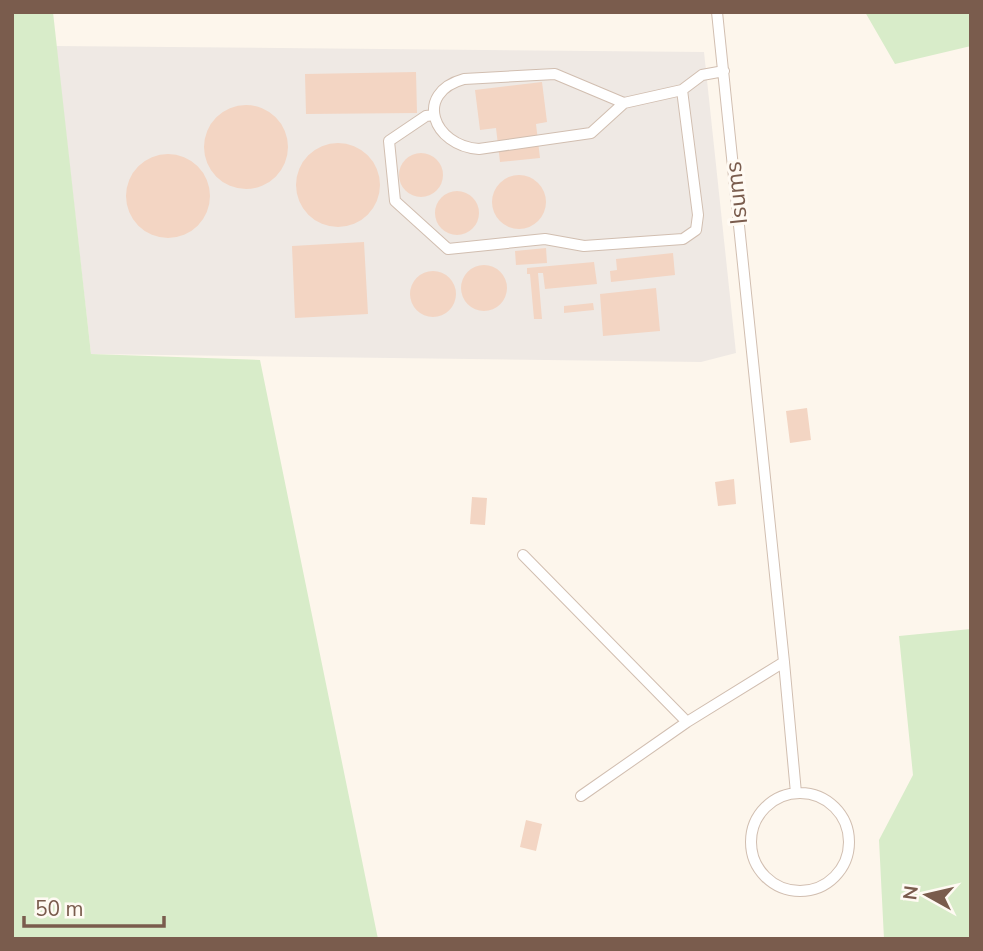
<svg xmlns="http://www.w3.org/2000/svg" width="983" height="951" font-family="'Nunito Sans',sans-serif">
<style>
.industrial{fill:#efe9e4}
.green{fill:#d8ecc9}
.building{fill:#f3d5c3}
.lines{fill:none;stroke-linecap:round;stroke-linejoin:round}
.service-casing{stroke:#d1beb0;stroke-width:12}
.service{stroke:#fff;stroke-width:10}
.labels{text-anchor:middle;stroke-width:6;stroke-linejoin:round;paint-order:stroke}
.street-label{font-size:24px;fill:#7a5c4d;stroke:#fffaf3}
</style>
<rect width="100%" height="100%" fill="#fdf6ec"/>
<path class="industrial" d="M 56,46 L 704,52 L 736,353 L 701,362 L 91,354 Z"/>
<path class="green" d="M 12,12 L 53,12 L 91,354 L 260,360 L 378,939 L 12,939 Z
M 865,12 L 971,12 L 971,46 L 895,64 Z
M 971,629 L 971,939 L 884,939 L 879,840 L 913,775 L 899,636 Z"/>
<path class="building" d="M 416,72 L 417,113 L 306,114 L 305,74 Z
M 542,82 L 547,122 L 536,124 L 540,158 L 500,162 L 496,128 L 480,130 L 475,90 Z
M204 147a42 42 0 1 1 84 0a42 42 0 1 1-84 0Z
M296 185a42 42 0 1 1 84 0a42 42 0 1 1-84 0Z
M399 175a22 22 0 1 1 44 0a22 22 0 1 1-44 0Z
M126 196a42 42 0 1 1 84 0a42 42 0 1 1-84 0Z
M492 202a27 27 0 1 1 54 0a27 27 0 1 1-54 0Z
M435 213a22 22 0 1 1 44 0a22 22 0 1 1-44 0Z
M 364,242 L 368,314 L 295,318 L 292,246 Z
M 546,248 L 547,263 L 516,265 L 515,251 Z
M 673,253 L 675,275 L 611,282 L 610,271 L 617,270 L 616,259 Z
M 594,262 L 597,284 L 545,289 L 543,273 L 538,273 L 542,319 L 534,319 L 530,274 L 527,274 L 527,268 Z
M461 288a23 23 0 1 1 46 0a23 23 0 1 1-46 0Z
M410 294a23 23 0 1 1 46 0a23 23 0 1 1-46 0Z
M 656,288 L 660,331 L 603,336 L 600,294 Z
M 593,303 L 594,310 L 564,313 L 564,306 Z
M 807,408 L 811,440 L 790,443 L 786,411 Z
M 734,479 L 736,504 L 718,506 L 715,482 Z
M 472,497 L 487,498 L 485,525 L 470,524 Z
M 526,820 L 542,824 L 536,851 L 520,847 Z"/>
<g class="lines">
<defs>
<path id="service" d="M 717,12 L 784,662 L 796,793
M 624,103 L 591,133 L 479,149 C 433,146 413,93 464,79 L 555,74 L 624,103 L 682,90 L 702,75 L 724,71
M 434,115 L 426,116 L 389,141 L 395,201 L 448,249 L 545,239 L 584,246 L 683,239 L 696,230 L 698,215 L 682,90
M 523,555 L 687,722
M751 842a49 49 0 1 1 98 0a49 49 0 1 1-98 0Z
M 581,796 L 687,722 L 784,662"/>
</defs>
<use href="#service" class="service-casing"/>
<use href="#service" class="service"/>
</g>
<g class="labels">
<g class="street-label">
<text transform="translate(736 193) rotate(-96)" y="8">Isums</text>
</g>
</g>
<rect width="983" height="951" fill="none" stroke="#7a5c4d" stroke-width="28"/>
<g transform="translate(927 895) rotate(278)" stroke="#fffaf3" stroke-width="5" paint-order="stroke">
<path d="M0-5L12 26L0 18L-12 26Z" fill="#7a5c4d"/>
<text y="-10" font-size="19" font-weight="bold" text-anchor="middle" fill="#7a5c4d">N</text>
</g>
<path d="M24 916v10h140v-10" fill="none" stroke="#7a5c4d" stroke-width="3.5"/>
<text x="35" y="916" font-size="21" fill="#7a5c4d" stroke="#fffaf3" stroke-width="5" paint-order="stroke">50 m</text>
</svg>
